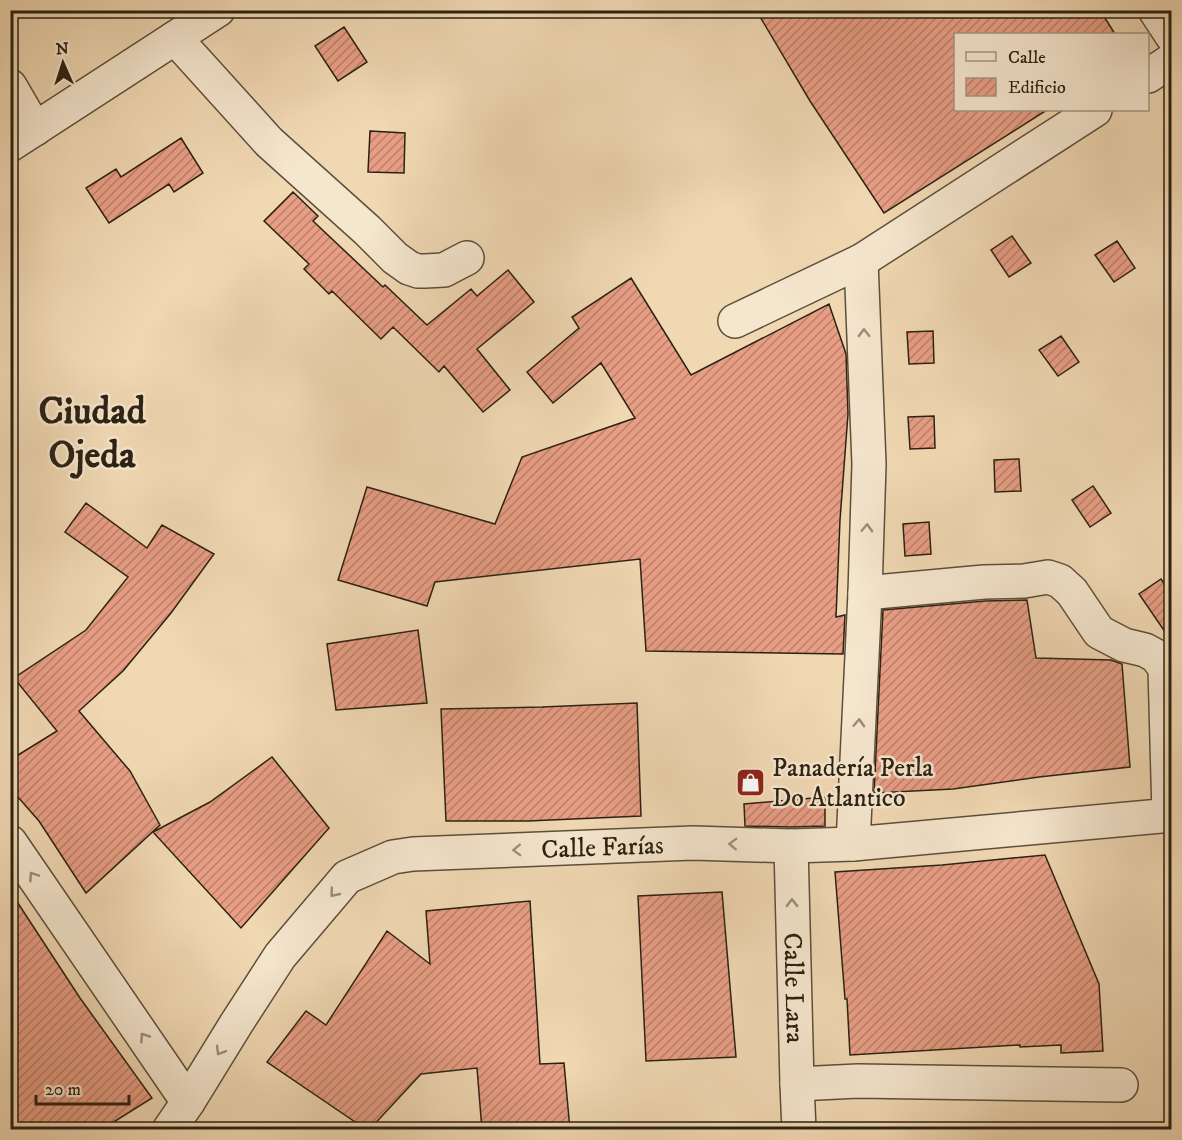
<svg xmlns="http://www.w3.org/2000/svg" width="1182" height="1140" font-family="'IM FELL DW Pica',serif">
<style>
.building{fill:url(#building-hatch);stroke:#2b2112;stroke-width:1.5}
.lines{fill:none;stroke-linecap:round;stroke-linejoin:round}
.minor-casing{stroke:#5c4f3a;stroke-width:36}
.minor{stroke:#f5e6ce;stroke-width:33}
.oneway{stroke:#9a8d79}
.labels{text-anchor:middle;stroke-width:5;stroke-linejoin:round;paint-order:stroke}
.poi-label{font-size:26px;fill:#2b2112;stroke:#f5e6ce;text-anchor:start}
.street-label{font-size:26px;fill:#2b2112;stroke:#f5e6ce}
.town-label{font-size:38px;font-weight:bold;fill:#2b2112;stroke:#f5e6ce}
</style>
<defs>
<pattern id="building-hatch" width="6" height="6" patternUnits="userSpaceOnUse" patternTransform="scale(1.5)"><rect width="6" height="6" fill="#e89e85"/><path d="M-1 1l2-2M0 6l6-6M5 7l2-2" fill="none" stroke="#bc806b"/></pattern>
</defs>
<rect width="100%" height="100%" fill="#f0d8b3"/>
<filter id="stains"><feTurbulence type="fractalNoise" baseFrequency=".00333" numOctaves="4"/><feColorMatrix values="0 0 0 0 .2 0 0 0 0 .09 0 0 0 0 .02 0 0 0 .5 -.17"/></filter>
<radialGradient id="worn" r=".72"><stop offset=".6" stop-color="#630" stop-opacity="0"/><stop offset="1" stop-color="#630" stop-opacity=".3"/></radialGradient>
<path class="building" d="M 756,10 L 1100,10 L 1115,34 L 956,34 L 956,110 L 1047,110 L 884,213 L 810,101 Z
M 344,27 L 367,62 L 338,81 L 315,46 Z
M 370,131 L 405,133 L 404,173 L 368,172 Z
M 181,138 L 203,173 L 174,192 L 169,184 L 109,223 L 86,188 L 116,169 L 121,177 Z
M 293,192 L 318,216 L 313,221 L 383,287 L 385,285 L 427,325 L 471,289 L 477,296 L 508,270 L 534,302 L 477,349 L 510,390 L 483,412 L 444,366 L 439,372 L 393,327 L 381,339 L 332,291 L 329,294 L 304,269 L 309,264 L 264,221 Z
M 1012,236 L 1031,263 L 1009,277 L 991,250 Z
M 1117,241 L 1135,268 L 1114,282 L 1095,255 Z
M 631,278 L 691,375 L 829,304 L 846,354 L 848,414 L 840,520 L 836,617 L 845,615 L 843,654 L 646,651 L 640,559 L 435,582 L 427,606 L 338,580 L 367,487 L 495,524 L 522,457 L 635,418 L 601,363 L 553,403 L 527,372 L 579,328 L 572,317 Z
M 933,331 L 934,363 L 909,364 L 907,332 Z
M 1061,336 L 1079,362 L 1058,376 L 1039,350 Z
M 934,416 L 935,448 L 910,449 L 908,417 Z
M 1019,459 L 1021,491 L 995,492 L 994,460 Z
M 1093,486 L 1111,513 L 1090,527 L 1072,500 Z
M 86,503 L 147,548 L 162,525 L 214,554 L 171,613 L 123,671 L 79,711 L 130,771 L 160,825 L 86,893 L 39,821 L 10,788 L 10,760 L 57,731 L 14,678 L 86,630 L 128,577 L 65,532 Z
M 929,522 L 931,554 L 905,556 L 903,524 Z
M 1161,579 L 1172,595 L 1172,642 L 1139,594 Z
M 1027,600 L 1036,658 L 1111,660 L 1122,664 L 1130,767 L 1039,777 L 953,789 L 874,793 L 883,610 L 985,601 Z
M 418,630 L 427,703 L 336,710 L 327,644 Z
M 637,703 L 641,816 L 528,821 L 446,821 L 441,709 L 542,707 Z
M 272,757 L 329,828 L 241,928 L 153,832 L 210,802 Z
M 825,797 L 825,826 L 791,827 L 745,826 L 744,804 Z
M 1045,855 L 1099,984 L 1103,1051 L 1061,1053 L 1061,1045 L 1020,1047 L 1020,1045 L 850,1055 L 847,999 L 845,999 L 835,872 L 942,865 Z
M 10,891 L 80,998 L 152,1098 L 101,1130 L 10,1130 Z
M 722,892 L 736,1057 L 646,1061 L 638,896 Z
M 530,901 L 540,1064 L 564,1063 L 570,1130 L 482,1130 L 477,1068 L 421,1074 L 369,1130 L 367,1130 L 267,1062 L 306,1011 L 326,1025 L 387,931 L 430,964 L 426,911 Z"/>
<g class="lines">
<defs>
<g id="minor">
<path d="M 1155,10 L 1172,36"/>
<path d="M 175,38 L 269,142 L 367,230 L 395,258 L 409,268 L 418,271 L 425,271 L 444,270 L 467,258"/>
<path d="M 1148,76 L 1172,60"/>
<path d="M 10,86 L 35,129"/>
<path d="M 10,145 L 218,10"/>
<path d="M 735,321 L 861,261 L 1095,110"/>
<path d="M 865,593 L 984,582 L 1024,581 L 1048,577 L 1060,581 L 1072,592 L 1099,632 L 1124,645 L 1145,650 L 1156,656 L 1165,668 L 1169,815"/>
<path d="M 10,842 L 188,1102"/>
<path d="M 853,844 L 865,593 L 869,464 L 861,261"/>
<path id="s1" d="M 791,846 L 797,1084 L 799,1130"/>
<path d="M 797,1084 L 858,1081 L 1121,1085"/>
<path id="s2" d="M 169,1130 L 188,1102 L 236,1024 L 280,956 L 347,877 L 393,857 L 413,854 L 693,843 L 791,846 L 853,844 L 1172,815"/>
</g>
</defs>
<use href="#minor" class="minor-casing"/>
<use href="#minor" class="minor"/>
</g>
<defs><path id="oneway-chevron" d="M-2-3.5L2.5 0L-2 3.5" fill="none" stroke-width="1.6" stroke-linecap="round" stroke-linejoin="round" transform="scale(1.5)"/></defs>
<g class="oneway">
<use href="#oneway-chevron" transform="translate(864 333) rotate(-91)"/>
<use href="#oneway-chevron" transform="translate(867 528) rotate(-88)"/>
<use href="#oneway-chevron" transform="translate(859 723) rotate(-87)"/>
<use href="#oneway-chevron" transform="translate(733 844) rotate(-178)"/>
<use href="#oneway-chevron" transform="translate(517 850) rotate(178)"/>
<use href="#oneway-chevron" transform="translate(33 876) rotate(-124)"/>
<use href="#oneway-chevron" transform="translate(334 893) rotate(129)"/>
<use href="#oneway-chevron" transform="translate(792 903) rotate(-91)"/>
<use href="#oneway-chevron" transform="translate(144 1037) rotate(-124)"/>
<use href="#oneway-chevron" transform="translate(220 1051) rotate(121)"/>
</g>
<defs>
<symbol id="shop-square" viewBox="-11 -11 22 22"><rect x="-9" y="-9" width="18" height="18" rx="4" fill="#8f2418" stroke="#f5e6ce"/><path d="M-5-2.5h2.3a2.7 3.5 0 0 1 5.4 0H5L5.5 6h-11ZM-1.5-2.5h3a1.5 2.3 0 0 0-3 0Z" fill="#fff"/></symbol>
</defs>
<g fill-rule="evenodd">
<use href="#shop-square" x="734" y="766" width="33" height="33"/>
</g>
<g class="labels">
<g class="poi-label">
<text x="772" y="776">Panadería Perla<tspan x="772" dy="30">Do Atlantico</tspan></text>
</g>
<g class="street-label">
<text dy="9" stroke="none"><textPath href="#s2" startOffset="570">Calle Farías</textPath></text>
<text dy="9" stroke="none"><textPath href="#s1" startOffset="142">Calle Lara</textPath></text>
</g>
<g class="town-label">
<text x="92" y="423">Ciudad<tspan x="92" dy="44">Ojeda</tspan></text>
</g>
</g>
<rect width="1182" height="1140" fill="none" stroke="#f0d8b3" stroke-width="36"/>
<rect x="12" y="12" width="1158" height="1116" fill="none" stroke="#2b2112" stroke-width="3"/>
<rect x="18" y="18" width="1146" height="1104" fill="none" stroke="#2b2112" stroke-width="1.5"/>
<rect x="954" y="33" width="195" height="78" fill="#f5e6ce" stroke="#a49783" stroke-width="1.5"/>
<rect x="966" y="52" width="30" height="9" fill="#f5e6ce" stroke="#a49783" stroke-width="1.5"/>
<text x="1008" y="63" font-size="18" fill="#2b2112">Calle</text>
<rect x="966" y="78" width="30" height="18" fill="url(#building-hatch)" stroke="#a49783" stroke-width="1.5"/>
<text x="1008" y="93" font-size="18" fill="#2b2112">Edificio</text>
<g transform="translate(63 63) rotate(357)" stroke="#f5e6ce" stroke-width="4.5" paint-order="stroke">
<path d="M0-4.5L10 22L0 15L-10 22Z" fill="#2b2112"/>
<text y="-9" font-size="16" font-weight="bold" text-anchor="middle" fill="#2b2112">N</text>
</g>
<path d="M36 1095v9h93v-9" fill="none" stroke="#2b2112" stroke-width="3"/>
<text x="45" y="1095" font-size="18" fill="#2b2112" stroke="#f5e6ce" stroke-width="4.5" paint-order="stroke">20 m</text>
<rect width="100%" height="100%" filter="url(#stains)"/>
<rect width="100%" height="100%" fill="url(#worn)"/>
</svg>
